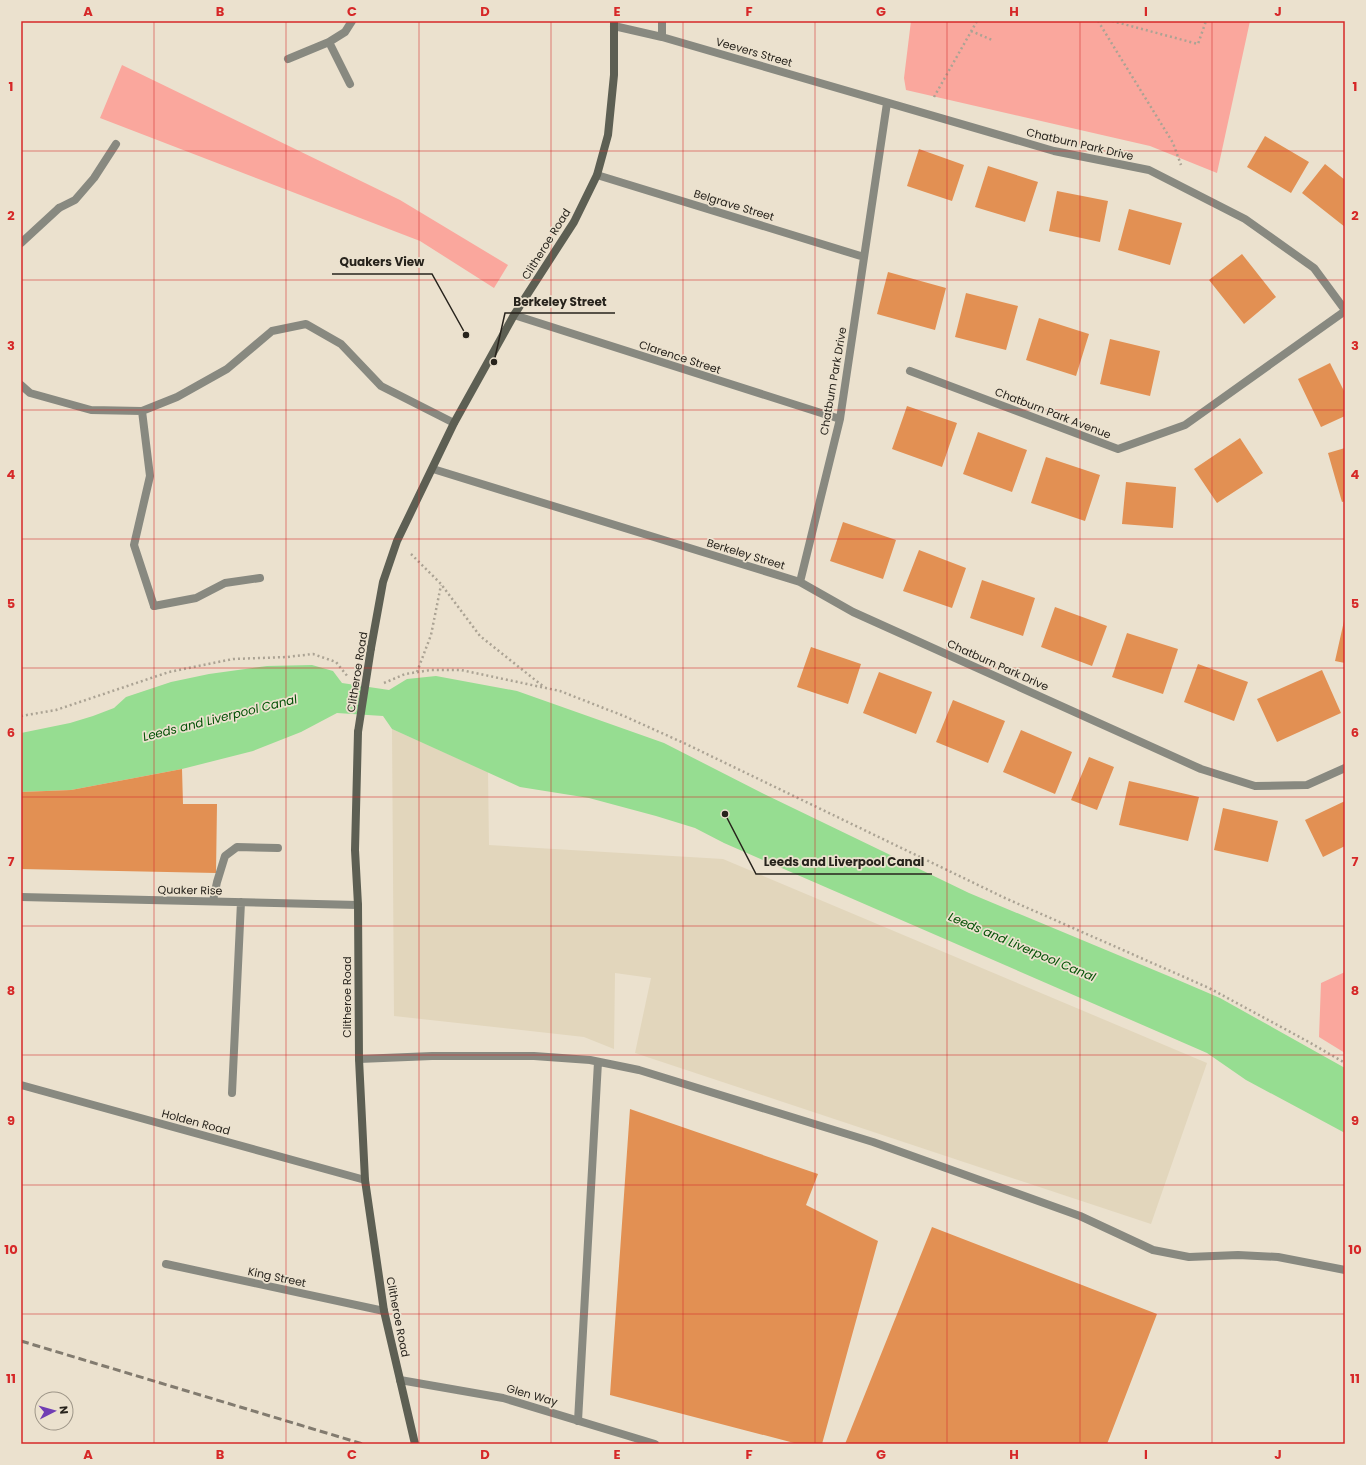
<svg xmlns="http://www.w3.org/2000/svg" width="1366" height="1465" font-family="Poppins,sans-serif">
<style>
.built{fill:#e2d6bc}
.green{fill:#faa79d}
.water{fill:#96dd91}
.building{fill:#e29053}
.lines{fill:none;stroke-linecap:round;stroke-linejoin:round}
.path{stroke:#aba394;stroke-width:2.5;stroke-dasharray:2 3;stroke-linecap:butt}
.lane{stroke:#888980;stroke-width:8}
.street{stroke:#888980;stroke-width:8}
.secondary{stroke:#5d5f53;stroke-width:8}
.rail{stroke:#827b6f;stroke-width:3;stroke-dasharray:8 4;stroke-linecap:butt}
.secondary-bridge{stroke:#5d5f53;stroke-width:8}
.grid{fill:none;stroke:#d62828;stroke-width:1;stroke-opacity:0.55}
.labels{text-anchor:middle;stroke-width:3.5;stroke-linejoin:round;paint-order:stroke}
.street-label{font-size:11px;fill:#27231c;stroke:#ebe1ce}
.water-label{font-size:12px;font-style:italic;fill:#035106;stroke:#ebe1ce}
.leader{fill:none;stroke:#27231c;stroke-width:1.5}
.callout-dot{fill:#27231c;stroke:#ebe1ce;stroke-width:1.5}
.callout-label{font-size:12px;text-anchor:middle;font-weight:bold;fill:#27231c;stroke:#ebe1ce;stroke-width:3.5;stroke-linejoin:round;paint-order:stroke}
.neatline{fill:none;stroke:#d62828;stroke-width:1.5}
.grid-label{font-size:13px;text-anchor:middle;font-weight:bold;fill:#d62828}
</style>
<rect width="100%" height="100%" fill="#ebe1ce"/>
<path class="built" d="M 392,729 L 488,772 L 489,845 L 723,859 L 1207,1063 L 1151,1224 L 635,1053 L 651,978 L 615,973 L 614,1049 L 584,1037 L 394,1016 Z"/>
<path class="green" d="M 911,21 L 1250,21 L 1217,173 L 1150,146 L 906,90 L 904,78 Z
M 122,65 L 400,200 L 508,265 L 494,288 L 420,241 L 100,118 Z
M 1345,972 L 1345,1053 L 1319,1037 L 1321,983 Z"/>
<path class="water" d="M 312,665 L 333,671 L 342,683 L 389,690 L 407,679 L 436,676 L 517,691 L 664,743 L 764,794 L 969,893 L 1178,980 L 1220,998 L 1345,1068 L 1345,1133 L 1246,1080 L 1207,1053 L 724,843 L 695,828 L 656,816 L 589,798 L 520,787 L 392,729 L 383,716 L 337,713 L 301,732 L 253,751 L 182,769 L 71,790 L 21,792 L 21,733 L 70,723 L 93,716 L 114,708 L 126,697 L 171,682 L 209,674 L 267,666 Z"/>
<path class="building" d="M 1265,136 L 1309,162 L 1291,193 L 1247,167 Z
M 919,149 L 964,165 L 952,201 L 907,186 Z
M 1325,164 L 1345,180 L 1345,227 L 1302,193 Z
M 988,166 L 1038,182 L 1025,222 L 975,207 Z
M 1057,191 L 1108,201 L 1100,242 L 1049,231 Z
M 1129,209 L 1182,223 L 1170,265 L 1118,250 Z
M 1242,254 L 1276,297 L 1244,324 L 1209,280 Z
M 888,272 L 946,288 L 935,330 L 877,314 Z
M 966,293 L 1018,306 L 1006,350 L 955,337 Z
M 1039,318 L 1089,334 L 1076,376 L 1026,360 Z
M 1110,339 L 1160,351 L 1150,396 L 1100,384 Z
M 1330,363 L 1345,393 L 1345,416 L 1321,427 L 1298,379 Z
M 907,406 L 957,423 L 942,467 L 892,449 Z
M 978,432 L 1027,450 L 1012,492 L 963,474 Z
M 1240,438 L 1263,473 L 1217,503 L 1194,469 Z
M 1345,448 L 1345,501 L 1342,502 L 1328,453 Z
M 1046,457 L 1100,475 L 1085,521 L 1031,503 Z
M 1126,482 L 1176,487 L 1173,528 L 1122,524 Z
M 843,522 L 896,540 L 883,579 L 830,561 Z
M 919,550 L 966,568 L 952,608 L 903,591 Z
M 982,580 L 1035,598 L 1023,636 L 970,618 Z
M 1055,607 L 1107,626 L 1092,666 L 1041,647 Z
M 1344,621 L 1345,621 L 1345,663 L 1335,661 Z
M 1127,633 L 1178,649 L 1163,694 L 1112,677 Z
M 811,647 L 861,664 L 848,704 L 797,687 Z
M 1198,664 L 1248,682 L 1234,721 L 1184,702 Z
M 1322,670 L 1341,713 L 1277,742 L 1257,699 Z
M 879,672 L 932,692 L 916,734 L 863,713 Z
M 953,700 L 1005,721 L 988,763 L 936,742 Z
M 1021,730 L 1072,752 L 1055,794 L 1003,772 Z
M 1089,757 L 1114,767 L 1097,810 L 1071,800 Z
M 182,769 L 183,804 L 217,804 L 216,873 L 21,869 L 21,792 L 71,790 Z
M 1129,781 L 1199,797 L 1188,841 L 1119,825 Z
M 1345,801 L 1345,846 L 1323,857 L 1305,820 Z
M 1223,808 L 1278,821 L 1268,862 L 1214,850 Z
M 630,1109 L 818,1174 L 806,1205 L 878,1241 L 822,1444 L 798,1444 L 610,1395 Z
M 932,1227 L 1157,1314 L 1107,1444 L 845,1444 Z"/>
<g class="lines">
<path class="path" d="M 1098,21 L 1173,143 L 1181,165
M 1112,21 L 1198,44 L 1206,21
M 971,31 L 992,40
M 934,97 L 977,21
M 411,554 L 441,584 L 480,636 L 544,687
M 417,672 L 431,635 L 441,585
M 384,683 L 405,674 L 431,670 L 461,670 L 560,691 L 624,716 L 686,744 L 1005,898 L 1209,988 L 1307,1041 L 1345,1063
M 21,716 L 56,710 L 169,672 L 233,659 L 287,657 L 313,654 L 336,662 L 348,677"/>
<path class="lane" d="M 59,208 L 75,200 L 94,178 L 116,144
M 154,606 L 196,598 L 225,583 L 260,578
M 213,901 L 217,882 L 225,856 L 237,847 L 278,848
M 359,1059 L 432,1056 L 534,1056 L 590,1060 L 639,1070 L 873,1142 L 1080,1216 L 1153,1250 L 1189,1257 L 1238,1255 L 1278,1257 L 1345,1270
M 578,1421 L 598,1062"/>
<path class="street" d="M 614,26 L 662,37 L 1054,151 L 1149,170 L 1245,219 L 1314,268 L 1345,310
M 662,37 L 662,21
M 329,42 L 350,84
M 288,59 L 329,42 L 345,32 L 352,21
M 597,175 L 864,257
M 21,243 L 59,208
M 514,315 L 840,419
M 910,371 L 1118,449 L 1185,425 L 1345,311
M 21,385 L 30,393 L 91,410 L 142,411 L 177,397 L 227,369 L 272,331 L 306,324 L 341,344 L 381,386 L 454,423
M 142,411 L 150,476 L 134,545 L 154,606
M 433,469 L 800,582 L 853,612 L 1201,769 L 1255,786 L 1307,785 L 1345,768
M 800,582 L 840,419 L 887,103
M 21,897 L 358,905
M 21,1085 L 365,1180
M 232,1093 L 241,902
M 166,1264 L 384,1311
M 400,1380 L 503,1398 L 655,1444"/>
<path class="secondary" d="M 371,648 L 383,582 L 397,541 L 454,423 L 514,315 L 574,222 L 597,175 L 608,135 L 614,75 L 614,21
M 358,732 L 355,850 L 358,905 L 359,1059 L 365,1180 L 384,1311 L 415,1444"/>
<path class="rail" d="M 21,1341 L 363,1444"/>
<path class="secondary-bridge" d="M 358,732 L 371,648"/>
</g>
<path class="grid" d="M 154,21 L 154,1444M 286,21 L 286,1444M 419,21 L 419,1444M 551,21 L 551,1444M 683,21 L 683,1444M 815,21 L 815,1444M 947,21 L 947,1444M 1080,21 L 1080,1444M 1212,21 L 1212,1444M 21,151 L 1345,151M 21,280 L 1345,280M 21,410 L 1345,410M 21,539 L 1345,539M 21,668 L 1345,668M 21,797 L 1345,797M 21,926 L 1345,926M 21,1055 L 1345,1055M 21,1185 L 1345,1185M 21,1314 L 1345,1314"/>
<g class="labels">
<g class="street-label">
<text transform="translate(754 52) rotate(16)" y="4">Veevers Street</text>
<text transform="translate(1080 144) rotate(13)" y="4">Chatburn Park Drive</text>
<text transform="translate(734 205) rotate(17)" y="4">Belgrave Street</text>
<text transform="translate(546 244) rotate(-58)" y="4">Clitheroe Road</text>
<text transform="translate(680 357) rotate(18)" y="4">Clarence Street</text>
<text transform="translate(833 381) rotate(-80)" y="4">Chatburn Park Drive</text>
<text transform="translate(1053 413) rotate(21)" y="4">Chatburn Park Avenue</text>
<text transform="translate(746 554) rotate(17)" y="4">Berkeley Street</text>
<text transform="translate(998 665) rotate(24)" y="4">Chatburn Park Drive</text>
<text transform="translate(357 672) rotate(-81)" y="4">Clitheroe Road</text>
<text transform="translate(190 890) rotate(1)" y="4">Quaker Rise</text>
<text transform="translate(347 997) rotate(-90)" y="4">Clitheroe Road</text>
<text transform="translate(196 1122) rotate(15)" y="4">Holden Road</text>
<text transform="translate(277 1277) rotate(12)" y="4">King Street</text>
<text transform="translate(398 1317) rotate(79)" y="4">Clitheroe Road</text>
<text transform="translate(532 1395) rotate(16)" y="4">Glen Way</text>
</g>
<g class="water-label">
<text transform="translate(220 718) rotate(-14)" y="4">Leeds and Liverpool Canal</text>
<text transform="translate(1022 947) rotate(23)" y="4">Leeds and Liverpool Canal</text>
</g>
</g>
<path class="leader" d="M466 335L432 274H332M494 362L505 313H615M725 814L756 874H932"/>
<g class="callout-dot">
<circle cx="466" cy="335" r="4"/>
<circle cx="494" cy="362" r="4"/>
<circle cx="725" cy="814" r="4"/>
</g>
<g class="callout-label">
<text x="382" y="266">Quakers View</text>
<text x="560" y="306">Berkeley Street</text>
<text x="844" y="866">Leeds and Liverpool Canal</text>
</g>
<rect width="1366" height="1465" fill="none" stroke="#ebe1ce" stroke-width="44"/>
<g transform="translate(54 1411) rotate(84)"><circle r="19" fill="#ebe1ce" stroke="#9d9587"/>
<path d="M0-3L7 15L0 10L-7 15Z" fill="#703db4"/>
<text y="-6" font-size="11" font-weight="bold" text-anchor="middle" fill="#27231c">N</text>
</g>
<rect x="22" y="22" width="1322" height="1421" class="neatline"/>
<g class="grid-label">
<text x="88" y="16">A</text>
<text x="220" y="16">B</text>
<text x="352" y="16">C</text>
<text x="485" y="16">D</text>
<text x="617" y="16">E</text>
<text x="749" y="16">F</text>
<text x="881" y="16">G</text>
<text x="1014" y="16">H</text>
<text x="1146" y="16">I</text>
<text x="1278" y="16">J</text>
<text x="11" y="91">1</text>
<text x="1355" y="91">1</text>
<text x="11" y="220">2</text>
<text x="1355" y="220">2</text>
<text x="11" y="350">3</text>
<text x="1355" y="350">3</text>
<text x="11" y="479">4</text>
<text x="1355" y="479">4</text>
<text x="11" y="608">5</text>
<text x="1355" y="608">5</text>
<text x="11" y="737">6</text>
<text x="1355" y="737">6</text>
<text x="11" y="866">7</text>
<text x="1355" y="866">7</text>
<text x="11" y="995">8</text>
<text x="1355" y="995">8</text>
<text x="11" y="1125">9</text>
<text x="1355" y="1125">9</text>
<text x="11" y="1254">10</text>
<text x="1355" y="1254">10</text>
<text x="11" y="1383">11</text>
<text x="1355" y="1383">11</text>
<text x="88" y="1459">A</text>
<text x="220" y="1459">B</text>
<text x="352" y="1459">C</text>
<text x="485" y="1459">D</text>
<text x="617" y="1459">E</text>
<text x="749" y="1459">F</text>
<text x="881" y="1459">G</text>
<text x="1014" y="1459">H</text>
<text x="1146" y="1459">I</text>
<text x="1278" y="1459">J</text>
</g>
</svg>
